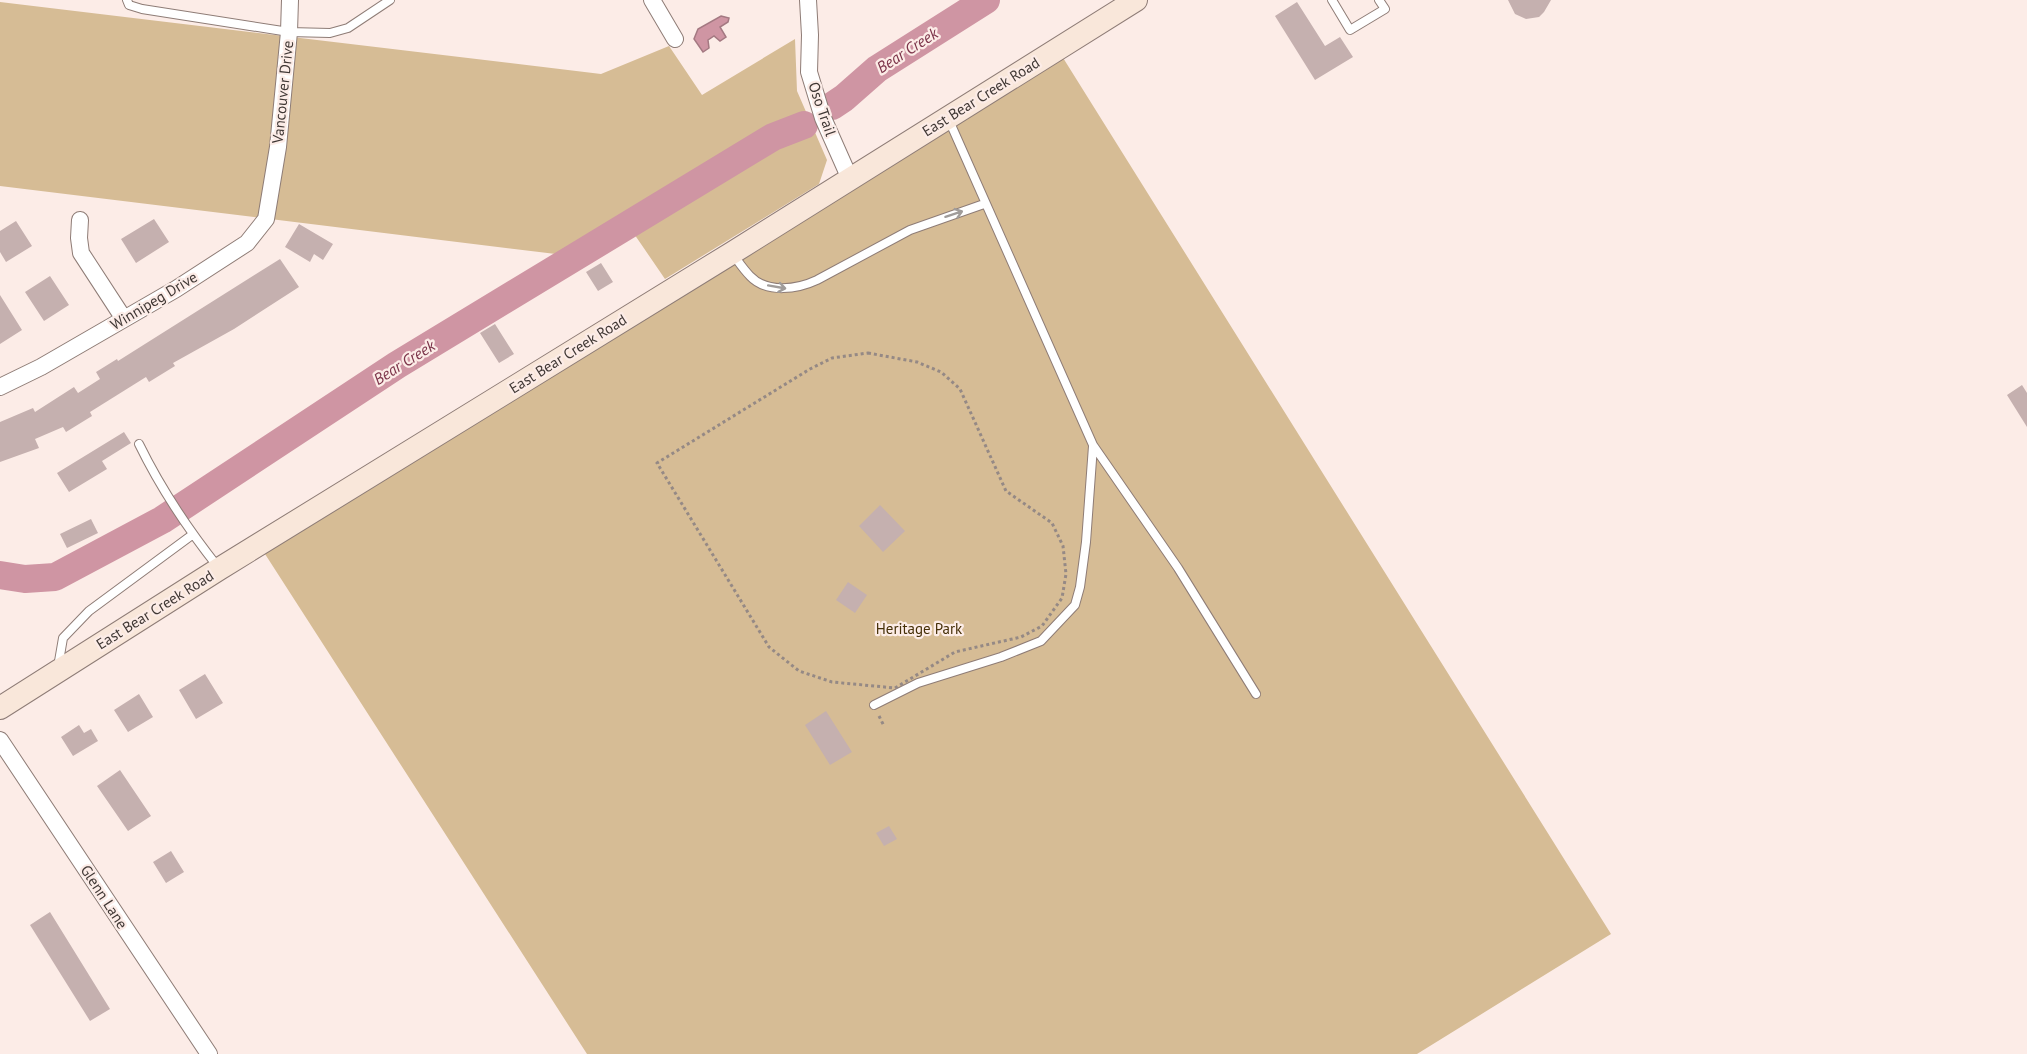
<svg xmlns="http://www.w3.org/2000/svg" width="2027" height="1054" font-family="'PT Sans',sans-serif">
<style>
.green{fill:#d6bc95}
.water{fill:#cf95a3;stroke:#a47982;stroke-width:1.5}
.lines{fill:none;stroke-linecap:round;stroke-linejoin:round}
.river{stroke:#cf95a3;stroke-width:28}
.building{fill:#c5b0af}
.lane-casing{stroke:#8e7c76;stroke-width:10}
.street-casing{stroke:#8e7c76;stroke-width:18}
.secondary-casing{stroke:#8e7c76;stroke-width:24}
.path{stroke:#958985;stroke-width:3;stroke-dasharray:3 3;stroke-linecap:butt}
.lane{stroke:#fff;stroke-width:8}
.street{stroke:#fff;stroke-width:16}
.secondary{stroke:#f9e7da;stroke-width:22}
.oneway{stroke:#a09c9a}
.labels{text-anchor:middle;stroke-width:4.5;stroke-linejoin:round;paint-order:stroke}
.street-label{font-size:15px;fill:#403835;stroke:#fcece7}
.park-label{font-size:15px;fill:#452f07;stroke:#fcece7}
.water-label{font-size:16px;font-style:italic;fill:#7c344a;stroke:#fcece7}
</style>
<rect width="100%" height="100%" fill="#fcece7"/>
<path class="green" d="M 0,2 L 601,74 L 669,46 L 702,95 L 795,39 L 797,91 L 827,160 L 819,184 L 665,279 L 628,225 L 564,255 L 0,186 Z
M 1055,45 L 1611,934 L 1417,1054 L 587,1054 L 256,540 Z"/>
<path class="water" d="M 721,16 L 729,18 L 728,22 L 720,27 L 726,37 L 720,41 L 714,36 L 708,40 L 709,48 L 703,52 L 694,39 L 698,29 Z"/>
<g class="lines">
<path class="river" d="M 832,106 L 844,98 L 877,69 L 986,0
M 0,575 L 25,579 L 55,577 L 162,520 L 397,365 L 773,137 L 804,125"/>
</g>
<path class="building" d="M 1508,0 L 1551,0 L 1544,12 L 1539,17 L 1526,19 L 1515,14 Z
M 1297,2 L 1325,46 L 1340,37 L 1353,57 L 1315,80 L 1275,16 Z
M 154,219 L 169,242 L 136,263 L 121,239 Z
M 16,221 L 32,246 L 6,262 L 0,252 L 0,231 Z
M 299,224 L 333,244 L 323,260 L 314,254 L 310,262 L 285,247 Z
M 280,259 L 299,287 L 234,329 L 173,363 L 175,366 L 149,382 L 146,377 L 90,412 L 92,416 L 66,432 L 63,427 L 35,439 L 39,448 L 0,462 L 0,422 L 33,408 L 35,412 L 74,387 L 78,393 L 100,379 L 96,372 L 117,359 L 118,361 Z
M 601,263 L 613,282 L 598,291 L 586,272 Z
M 50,276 L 69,305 L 44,321 L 25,292 Z
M 0,295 L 22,330 L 0,344 Z
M 495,324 L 514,354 L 499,363 L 480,333 Z
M 2022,385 L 2027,393 L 2027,427 L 2007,395 Z
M 124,432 L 131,443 L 102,461 L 107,469 L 69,492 L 57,473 Z
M 880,505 L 905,531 L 883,552 L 859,526 Z
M 91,519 L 98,533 L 67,548 L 60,534 Z
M 848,582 L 867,595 L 855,613 L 836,600 Z
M 205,674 L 223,703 L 196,719 L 179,690 Z
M 139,694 L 153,717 L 128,732 L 114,710 Z
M 826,711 L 852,752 L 830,765 L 805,725 Z
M 79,725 L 84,733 L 91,729 L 98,741 L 73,756 L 61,737 Z
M 120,770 L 151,816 L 128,831 L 97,786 Z
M 889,826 L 897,839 L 884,846 L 876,833 Z
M 171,851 L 184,872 L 166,883 L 153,862 Z
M 50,912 L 110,1009 L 90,1021 L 30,925 Z"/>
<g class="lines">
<defs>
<path id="lane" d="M 127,0 L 129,5 L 142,9 L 289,32 L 330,33 L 348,28 L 390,0
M 1332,0 L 1350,30 L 1385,9 L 1379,0
M 948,118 L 1093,445 L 1178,568 L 1256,694
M 732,253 C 738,261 743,269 750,276 C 767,294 798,289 817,280 L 910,230 L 984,204
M 139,444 C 161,489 187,528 218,567
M 58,667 L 63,638 L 89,611 L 192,535
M 874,705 L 918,683 L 1001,657 L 1041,641 L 1075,605 L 1080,587 L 1086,542 L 1093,446"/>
<path id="street" d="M 652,0 L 675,39
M 808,0 L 810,35 L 809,72 L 823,118 L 850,179
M 80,220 L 79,238 L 81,253 L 124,319
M 0,387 L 41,367 L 176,289 L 247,243 L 266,219 L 278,147 L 289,32 L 290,0
M 0,740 L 209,1054"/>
<path id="secondary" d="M 0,708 L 219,569 L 732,253 L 1136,0"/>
</defs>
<use href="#lane" class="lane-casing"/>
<use href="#street" class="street-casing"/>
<use href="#secondary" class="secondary-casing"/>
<path class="path" d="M 868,353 L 917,362 L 941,372 L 960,389 L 1006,491 L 1052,523 L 1063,546 L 1066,574 L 1062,598 L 1042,626 L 1021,637 L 955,652 L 895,688 L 832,682 L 799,671 L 769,647 L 657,463 L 810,369 L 832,358 Z
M 879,716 L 884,726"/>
<use href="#lane" class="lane"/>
<use href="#street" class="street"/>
<use href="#secondary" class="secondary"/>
</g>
<defs><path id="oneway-shaft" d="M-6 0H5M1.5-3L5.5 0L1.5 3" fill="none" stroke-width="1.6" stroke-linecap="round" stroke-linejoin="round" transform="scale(1.5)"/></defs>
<g class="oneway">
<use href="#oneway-shaft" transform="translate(954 214) rotate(-18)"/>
<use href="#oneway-shaft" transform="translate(777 287) rotate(10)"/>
</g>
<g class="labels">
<g class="street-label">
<text transform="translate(283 92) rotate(-84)" y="5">Vancouver Drive</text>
<text transform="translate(981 97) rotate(-32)" y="5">East Bear Creek Road</text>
<text transform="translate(822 109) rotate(71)" y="5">Oso Trail</text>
<text transform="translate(154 301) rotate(-31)" y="5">Winnipeg Drive</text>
<text transform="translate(568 354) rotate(-32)" y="5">East Bear Creek Road</text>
<text transform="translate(155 610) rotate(-32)" y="5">East Bear Creek Road</text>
<text transform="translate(104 897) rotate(57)" y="5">Glenn Lane</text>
</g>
<g class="park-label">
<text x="919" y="634">Heritage Park</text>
</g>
<g class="water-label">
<text transform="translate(907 50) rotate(-33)" y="6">Bear Creek</text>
<text transform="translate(404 362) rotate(-32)" y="6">Bear Creek</text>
</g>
</g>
</svg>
